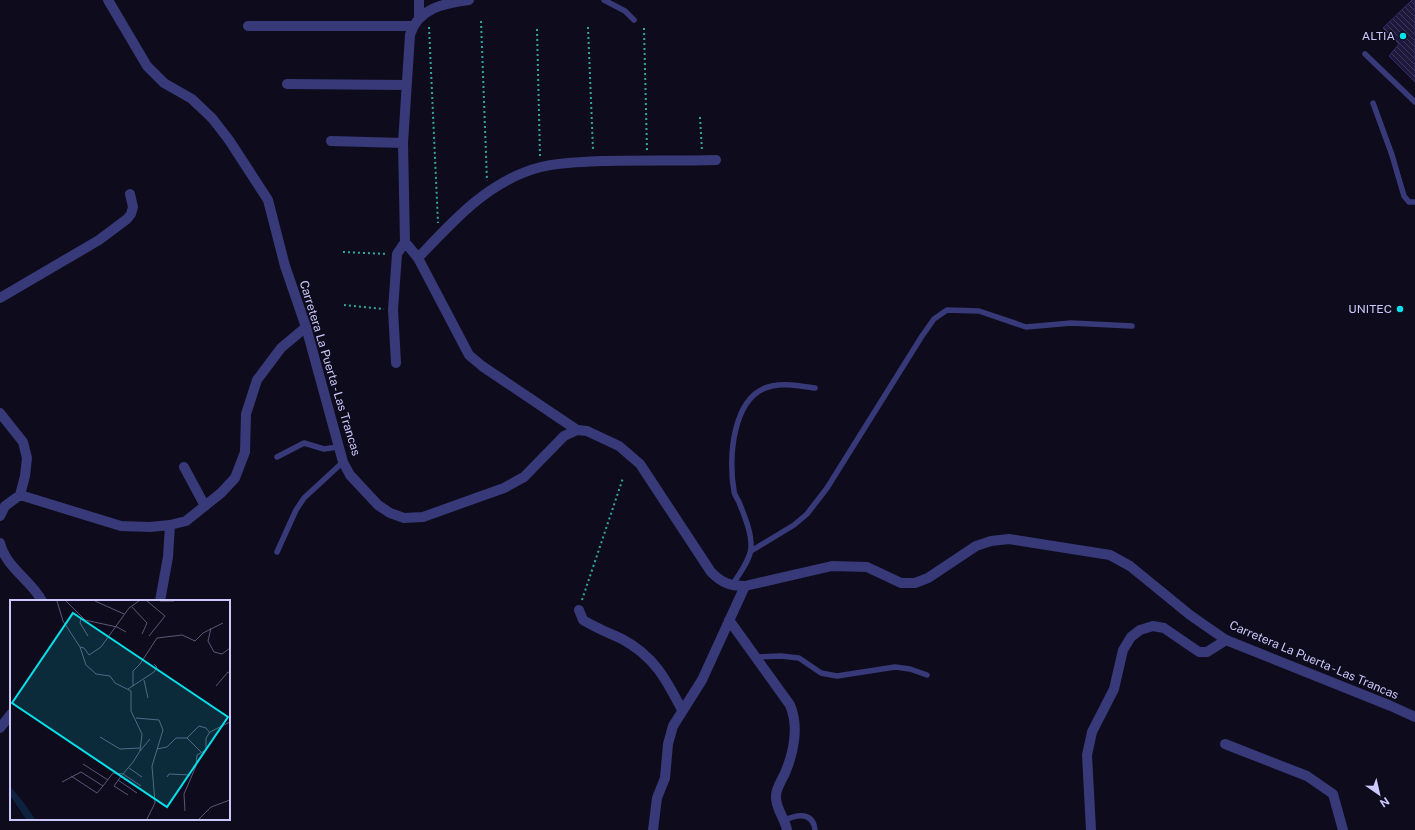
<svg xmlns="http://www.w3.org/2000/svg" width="1415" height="830" font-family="'Public Sans',sans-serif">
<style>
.building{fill:url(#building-back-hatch);stroke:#342b67}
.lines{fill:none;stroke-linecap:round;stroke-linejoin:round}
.path{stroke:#30a99c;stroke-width:2;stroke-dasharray:2 3;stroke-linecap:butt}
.service{stroke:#383979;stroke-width:5.5}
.minor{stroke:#383979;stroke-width:10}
.tertiary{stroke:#383979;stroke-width:10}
.poi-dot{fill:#07dfea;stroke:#0e0c1c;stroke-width:1.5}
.labels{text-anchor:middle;stroke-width:3;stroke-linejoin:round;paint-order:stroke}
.poi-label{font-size:12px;fill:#ccc8fd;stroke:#0e0c1c;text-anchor:end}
.street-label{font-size:12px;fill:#ccc8fd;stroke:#0e0c1c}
.inset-road{fill:none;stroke:#5a5776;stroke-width:1}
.view{fill:#07dfea;fill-opacity:0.15;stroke:#07dfea;stroke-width:2}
.inset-edge{fill:none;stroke:#ccc8fd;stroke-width:2}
</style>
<defs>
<pattern id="building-back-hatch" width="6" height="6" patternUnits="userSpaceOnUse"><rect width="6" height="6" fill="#1e183c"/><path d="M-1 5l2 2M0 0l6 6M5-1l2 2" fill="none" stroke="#3e3859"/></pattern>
</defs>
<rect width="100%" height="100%" fill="#0e0c1c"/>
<path class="building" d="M 1412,0 L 1415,0 L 1415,82 L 1389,56 L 1399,44 L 1383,28 Z"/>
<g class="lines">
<path class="path" d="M 481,21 L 487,181
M 429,27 L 438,223
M 588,27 L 593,150
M 644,28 L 647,150
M 537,29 L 540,157
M 700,117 L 702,151
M 343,252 L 388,254
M 344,305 L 384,309
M 582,600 L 623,478"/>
<path class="service" d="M 604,0 L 625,11 L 634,20
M 1365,54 L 1415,102
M 1373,103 L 1392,155 L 1401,186 L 1404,196 L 1409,202 L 1415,202
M 277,457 L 304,443 L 324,449 L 338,447
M 751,551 L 794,525 L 807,514 L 827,488 L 922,336 L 934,319 L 947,310 L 979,311 L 1026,327 L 1071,323 L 1132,326
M 277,552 L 296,510 L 304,498 L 343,462
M 732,586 C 738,575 750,561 751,548 C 752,533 744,515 739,502 C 737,498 734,494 734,491 C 728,459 732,394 772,386 C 786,383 801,386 815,388
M 756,657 L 781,656 L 799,658 L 821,673 L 837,676 L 895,667 L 910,669 L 927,675
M 785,820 C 798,814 813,812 815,830"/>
<path class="minor" d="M 469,0 C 445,3 418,8 410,35 L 403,143 L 405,242 L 418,258 L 469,355 L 482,366 L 577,430
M 419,17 L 419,0
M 248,26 L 413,26
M 287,84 L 406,85
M 331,141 L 403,143
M 418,258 C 453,221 489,180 541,167 C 560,162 581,162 601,161 C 639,160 678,161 716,160
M 0,298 L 99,240 L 127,219 L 131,214 L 133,207 L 130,194
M 396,363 L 393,310 L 397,254 L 405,242
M 0,413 L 23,442 L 27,458 L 25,476 L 20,495 L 5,506 L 0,516
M 184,467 L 205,506
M 20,495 L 121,526 L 150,527 L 170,525
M 0,543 C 6,568 31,580 42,601
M 160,601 L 168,557 L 170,525 L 186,521 L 221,493 L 235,478 L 245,452 L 246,414 L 257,380 L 281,348 L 306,327
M 579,610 L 583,620 C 596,628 609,633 622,639 C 654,656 666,679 682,710
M 729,620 L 790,705 C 799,726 794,752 785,773 C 782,780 776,788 776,796 C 775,808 785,818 787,830
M 0,728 L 11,714
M 1225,744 L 1307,776 L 1333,794 L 1343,830
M 653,830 L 657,798 L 665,778 L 668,744 L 673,726 L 702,680 L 745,586
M 1091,830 L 1087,755 L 1092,732 L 1114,689 L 1123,650 L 1131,637 L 1140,630 L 1153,626 L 1164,628 L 1199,652 L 1207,652 L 1226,640"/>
<path class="tertiary" d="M 108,0 L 147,66 L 164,83 L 192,99 L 212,118 L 229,140 L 268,200 L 285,266 L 306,327 L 343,462 L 350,475 L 378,505 L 390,513 L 404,518 L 423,517 L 504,488 L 524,477 L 564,436 L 577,430 L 587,431 L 619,446 L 640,464 L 711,572 C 722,583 730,586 745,586 L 832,566 L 867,567 L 901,583 L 915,583 L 928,578 L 976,546 L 991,541 L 1009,539 L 1110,555 L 1130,566 L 1190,615 L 1226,640 L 1391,706 L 1415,717"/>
</g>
<g class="poi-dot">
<circle cx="1403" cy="36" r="4"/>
<circle cx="1400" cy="309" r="4"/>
</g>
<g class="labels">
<g class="poi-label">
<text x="1395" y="40">ALTIA</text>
<text x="1392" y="313">UNITEC</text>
</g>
<g class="street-label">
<text transform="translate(330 368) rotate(73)" y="4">Carretera La Puerta - Las Trancas</text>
<text transform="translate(1314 660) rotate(23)" y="4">Carretera La Puerta - Las Trancas</text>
</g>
</g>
<g transform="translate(10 600)">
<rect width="220" height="220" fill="#0e0c1c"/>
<path d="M 0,186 L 14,203 L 25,219 L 16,219 L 0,195 Z" fill="#0d223f"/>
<path class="inset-road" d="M 47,1 L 53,21 L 70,47 L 76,65 L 86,74 L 100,76 L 105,83 L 121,91 L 121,111 L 132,134 L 130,151 L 123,162 L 113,174 L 103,173 L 93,186 L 71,172 L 52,182M 56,1 L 75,20 L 107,27 L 116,32M 85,1 L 114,14M 137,1 L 155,16 L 139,36M 150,1 L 164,1M 122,7 L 137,23 L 132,34M 71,18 L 70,23 L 78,36M 201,28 L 198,41 L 204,52 L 212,54 L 220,48M 70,47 L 74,48 L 79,55 L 91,47 L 119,8 L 129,1M 134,80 L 138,98M 123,86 L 123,71 L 130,64 L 147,38 L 172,35 L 185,41 L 193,33 L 213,23M 206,86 L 218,72 L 220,73M 118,89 L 144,72 L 147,67 L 144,64M 126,118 L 149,120 L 153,130 L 142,166 L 145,203 L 137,219M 90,137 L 110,149 L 130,148M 177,138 L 191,152M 147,149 L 157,147 L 166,138 L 177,138 L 189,126 L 196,128 L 200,133M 130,151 L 140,139M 73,164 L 98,180M 119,168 L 132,177M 113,174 L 131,186M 112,175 L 104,186 L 118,195M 61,176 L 87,193 L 93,186M 157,177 L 159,174 L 180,175M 108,180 L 127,193M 175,211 L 174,194 L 186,166 L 187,155 L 196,150 L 196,138 L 200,132 L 220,122M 189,219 L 201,207 L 220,200"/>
<path class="view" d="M 63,13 L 218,117 L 157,207 L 2,103 Z"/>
<rect width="220" height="220" class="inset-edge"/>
</g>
<g transform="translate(1379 794) rotate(146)" stroke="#0e0c1c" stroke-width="3" paint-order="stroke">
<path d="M0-3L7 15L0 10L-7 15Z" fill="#ccc8fd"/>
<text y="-6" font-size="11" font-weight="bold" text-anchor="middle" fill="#ccc8fd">N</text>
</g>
</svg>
